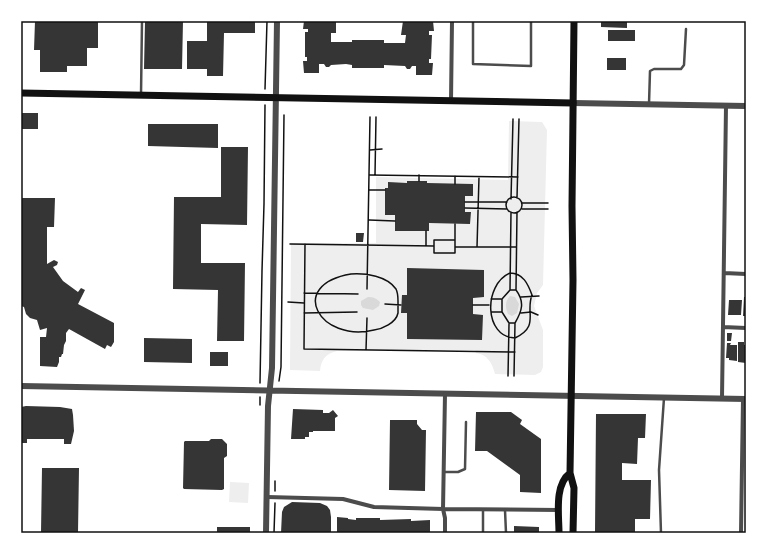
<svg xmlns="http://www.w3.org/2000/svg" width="767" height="554" font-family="'PT Sans Narrow',sans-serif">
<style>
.green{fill:#eee}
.water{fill:#d9d9d9}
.building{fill:#353535}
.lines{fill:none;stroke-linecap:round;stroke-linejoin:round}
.path{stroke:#111;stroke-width:1.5}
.service{stroke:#4c4c4c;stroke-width:2.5}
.minor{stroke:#4c4c4c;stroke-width:4}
.tertiary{stroke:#4c4c4c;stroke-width:6}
.secondary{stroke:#111;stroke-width:7}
.primary{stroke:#111;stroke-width:7}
.neatline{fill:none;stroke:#111;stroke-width:1.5}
</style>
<rect width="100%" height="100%" fill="#fff"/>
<path class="green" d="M 509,121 L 542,122 L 547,130 L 543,285 L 537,293 L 534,306 L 543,330 L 543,367 L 541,372 L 535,375 L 495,374 C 492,363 488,355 476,353 L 475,350 L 337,351 C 325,354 321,360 320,371 L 290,370 L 291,243 L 376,243 L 376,177 L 508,180 Z
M 230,482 L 249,483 L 248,503 L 229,502 Z"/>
<path class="water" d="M 510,296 L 515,297 L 519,304 L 517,313 L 512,316 L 508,314 C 505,307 505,301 510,296 Z
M 368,297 C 373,297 376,298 380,302 L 379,306 L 373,310 L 363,308 L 361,305 L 361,301 Z"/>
<path class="building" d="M 35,21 L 98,21 L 98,48 L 87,48 L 87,66 L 67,66 L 67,72 L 40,72 L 40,50 L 34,50 Z
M 145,21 L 183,21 L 182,69 L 144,69 Z
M 207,21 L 255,21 L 255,33 L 224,33 L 223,76 L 207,76 L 207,69 L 187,69 L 187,41 L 207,41 Z
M 304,21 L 336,21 L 336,33 L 331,33 L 331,42 L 352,42 L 352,40 L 384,40 L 384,43 L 405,43 L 406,35 L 401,35 L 403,21 L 433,21 L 434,31 L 429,31 L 429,35 L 432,35 L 431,59 L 429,59 L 429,63 L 433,63 L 432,75 L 416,75 L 416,66 L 412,66 L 410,69 L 407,69 L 405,66 L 384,65 L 384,68 L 352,68 L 352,65 L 346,64 L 331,65 L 329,67 L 326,67 L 324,64 L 319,64 L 319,73 L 304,73 L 303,61 L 307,61 L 307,57 L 305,57 L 305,32 L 308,32 L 308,29 L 303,29 Z
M 601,21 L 627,21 L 627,28 L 601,27 Z
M 608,30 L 635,30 L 635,41 L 608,41 Z
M 607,58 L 626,58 L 626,70 L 607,70 Z
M 21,113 L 38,113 L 38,129 L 21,129 Z
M 148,124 L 218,124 L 218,148 L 148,146 Z
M 221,147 L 248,147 L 247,225 L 201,224 L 201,263 L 245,263 L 244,341 L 217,341 L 218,290 L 173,289 L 174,197 L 221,197 Z
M 407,181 L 427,181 L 427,183 L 473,184 L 473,196 L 465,196 L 465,212 L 471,212 L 470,224 L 429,223 L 429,231 L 395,231 L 395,215 L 385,215 L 385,188 L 388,188 L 388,182 L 407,183 Z
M 21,198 L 55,198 L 54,227 L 47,227 L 47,264 L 54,260 L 58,262 L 57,265 L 53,267 L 63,281 L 78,292 L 81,288 L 85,290 L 78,304 L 114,323 L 114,342 L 111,347 L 107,345 L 105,349 L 69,329 L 66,333 L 66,341 L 64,345 L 63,354 L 62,354 L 61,357 L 59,357 L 59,362 L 57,367 L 40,366 L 40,337 L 46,337 L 47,328 L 40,330 L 37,320 L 30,318 L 26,314 L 24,307 L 21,306 Z
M 356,233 L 364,233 L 363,242 L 356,242 Z
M 407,268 L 484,270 L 484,297 L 473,298 L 473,314 L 483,315 L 482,340 L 407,339 L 407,313 L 401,313 L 402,295 L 407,295 Z
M 744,297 L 746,297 L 746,316 L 743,316 Z
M 729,300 L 742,300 L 741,315 L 728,315 Z
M 727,333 L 732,333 L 731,341 L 727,341 Z
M 144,338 L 192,339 L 192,363 L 144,362 Z
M 738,342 L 744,342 L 744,345 L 746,345 L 746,363 L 738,362 Z
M 727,343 L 731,343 L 730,345 L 737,345 L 737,361 L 729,360 L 729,358 L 726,358 Z
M 210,352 L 228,352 L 228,366 L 210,366 Z
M 26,406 L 60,407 L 72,409 L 73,415 L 74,431 L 71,444 L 64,444 L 64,439 L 27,439 L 27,443 L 21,443 L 21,407 Z
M 293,409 L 323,410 L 323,413 L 329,413 L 333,410 L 338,416 L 335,418 L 335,431 L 313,431 L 313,432 L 309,432 L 309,437 L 305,437 L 305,439 L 291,439 Z
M 476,412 L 511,412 L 522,420 L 520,424 L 541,439 L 541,493 L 520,492 L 520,475 L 487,451 L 475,451 Z
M 596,414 L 646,414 L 645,438 L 638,438 L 637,464 L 622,463 L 622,480 L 651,480 L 650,519 L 635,519 L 635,533 L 595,533 Z
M 390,420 L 417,420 L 417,424 L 422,430 L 426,430 L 425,491 L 389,490 Z
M 211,439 L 222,439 L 227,444 L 227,456 L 224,458 L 224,489 L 222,490 L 184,489 L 183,488 L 184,442 L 185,441 L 209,441 Z
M 42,468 L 79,468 L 78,533 L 41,533 Z
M 292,502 L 320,503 L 327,506 L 330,510 L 331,517 L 331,533 L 281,533 L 282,512 L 284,507 Z
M 337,517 L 348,518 L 348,519 L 356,520 L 356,518 L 380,518 L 380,520 L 411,519 L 411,521 L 430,520 L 430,533 L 337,533 Z
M 514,526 L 539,527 L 539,533 L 514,533 Z
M 217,527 L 250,527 L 250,533 L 217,533 Z"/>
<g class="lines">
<path class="path" d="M 265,89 L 267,21
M 370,150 L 382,149
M 370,175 L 518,177
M 375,175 L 376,117
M 419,175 L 419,181
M 455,176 L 455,184
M 369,190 L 385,190
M506 205a8 8 0 1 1 16 0a8 8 0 1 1-16 0Z
M 517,198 L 519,119
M 511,199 L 513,119
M 465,202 L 507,202
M 522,203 L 548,203
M 465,208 L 507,209
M 522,209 L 548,209
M 369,220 L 395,221
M 290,244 L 434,246 L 434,240 L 455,240
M 305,244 L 304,349 L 515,352
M 426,246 L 426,231
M 434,246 L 434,253 L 455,253 L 455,224
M 455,247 L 516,247
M 477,247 L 479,177
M 510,273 C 523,273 528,284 532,295 C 525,313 540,326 515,338 C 484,337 483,285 510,273 Z
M 351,274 C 366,273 387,276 396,289 C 398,293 398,297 398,301 C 398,305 398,310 398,313 C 396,323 382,329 374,330 C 320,343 286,285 351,274 Z
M 367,289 L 370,117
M 510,290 L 516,290 C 525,302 522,311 515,323 L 509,323 L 502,312 L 502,299 Z
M 510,290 L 511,212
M 516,290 L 517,212
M 304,293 L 358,294
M 521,297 L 539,296
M 491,299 L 501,299
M 288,302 L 304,303
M 385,304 L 401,305
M 473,305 L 489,305
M 491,312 L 501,312
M 304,313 L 357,312
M 521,313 L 531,312 L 538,315
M 366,350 L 367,318
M 508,376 L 509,324
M 514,376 L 515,323
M 279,381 L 281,367 L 284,115
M 260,383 L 262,271 L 264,204 L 265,105
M 260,405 L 260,397
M 275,491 L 275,481
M 274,533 L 275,503"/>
<path class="service" d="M 473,21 L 473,64 L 531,66 L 531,21
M 141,95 L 142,21
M 649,104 L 650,71 L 654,69 L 681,69 L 684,65 L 686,29
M 444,472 L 458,472 L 465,469 L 466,422
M 505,510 L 506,533
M 483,533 L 483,510
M 661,533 L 659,470 L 664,398"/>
<path class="minor" d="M 451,101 L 452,21
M 724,273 L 746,274
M 723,327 L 746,328
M 445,394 L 443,509 L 445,518 L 445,533
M 722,398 L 726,106
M 267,497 L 343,499 L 374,507 L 443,509 L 559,510
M 741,533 L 743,399"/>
<path class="tertiary" d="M 573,103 L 746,106
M 21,386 L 746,399
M 266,533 L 268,406 L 272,368 L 277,21"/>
<path class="secondary" d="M 21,93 L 573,103"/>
<path class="primary" d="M 559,533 C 559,515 554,485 570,473
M 573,533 L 574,488 L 570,473 L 573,280 L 572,206 L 574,21"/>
</g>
<rect width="767" height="554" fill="none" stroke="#ffffff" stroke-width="44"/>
<rect x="22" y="22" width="723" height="510" class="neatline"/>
</svg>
